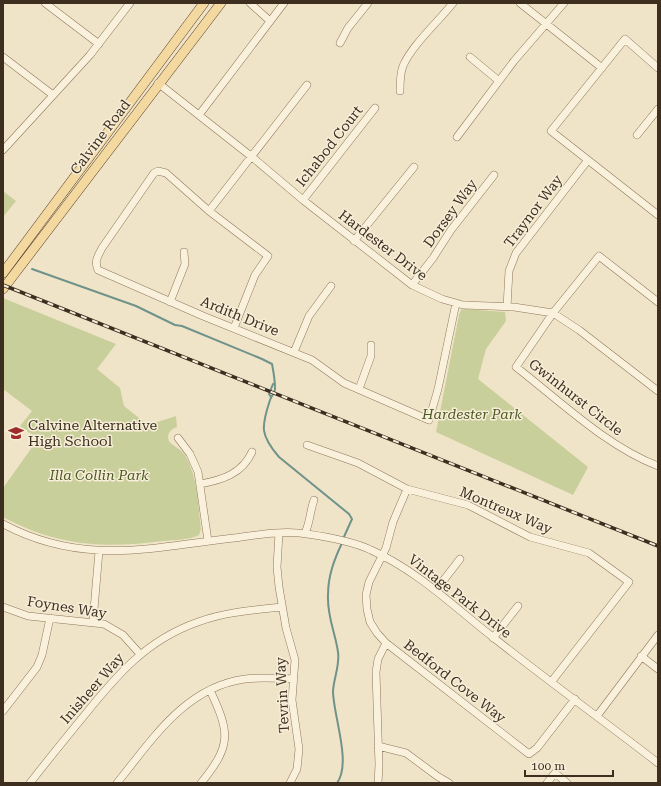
<svg xmlns="http://www.w3.org/2000/svg" width="661" height="786" font-family="'Roboto Serif',serif">
<style>
.green{fill:#c9cf9b}
.lines{fill:none;stroke-linecap:round;stroke-linejoin:round}
.stream{stroke:#6f938a;stroke-width:2}
.minor-casing{stroke:#8d765c;stroke-width:8}
.major-casing{stroke:#5b4430;stroke-width:10}
.minor{stroke:#faf1dc;stroke-width:7}
.major{stroke:#f3d9a0;stroke-width:9}
.rail-casing{stroke:#3d2e20;stroke-width:3.5}
.rail{stroke:#f7eed8;stroke-width:2;stroke-dasharray:6;stroke-linecap:butt}
.labels{text-anchor:middle;stroke-width:3;stroke-linejoin:round;paint-order:stroke}
.street-label{font-size:14px;fill:#3d2e20;stroke:#f7eed8}
.park-label{font-size:14px;font-style:italic;fill:#4d5a26;stroke:#f7eed8}
.poi-label{font-size:14px;fill:#3d2e20;stroke:#f7eed8;text-anchor:start}
</style>
<rect width="100%" height="100%" fill="#f0e4c8"/>
<path class="green" d="M 3,191 L 16,201 L 3,217 Z
M 3,298 L 116,344 L 97,369 L 120,388 L 124,406 L 148,425 L 176,416 L 177,427 C 171,429 166,434 169,441 C 171,445 182,449 186,457 C 198,478 198,506 201,529 L 199,535 C 190,540 174,540 163,541 C 104,549 57,546 3,517 L 3,488 L 38,439 L 20,426 L 32,411 L 3,389 Z
M 464,309 L 505,312 L 506,321 L 486,349 L 478,379 L 588,467 L 573,495 L 436,432 L 459,315 L 461,310 Z"/>
<g class="lines">
<path class="stream" d="M 32,269 L 136,306 L 175,325 L 182,326 L 262,359 L 272,364 C 273,369 275,384 275,389 C 275,393 271,396 270,400 C 261,427 260,435 279,457 L 349,514 L 352,519 L 343,539
M 271,397 L 269,394 L 273,384
M 337,783 C 352,763 333,715 333,691 C 334,677 340,665 338,652 C 335,631 327,617 328,595 C 328,576 334,560 342,543"/>
<defs>
<path id="minor" d="M 45,3 L 99,44
M 250,3 L 270,21
M 520,3 L 602,68
M 340,43 L 348,28 L 368,3
M 3,57 L 53,95
M 470,57 L 499,81
M 658,68 L 625,39 L 551,131 L 658,215
M 158,83 L 252,157 L 303,200 L 412,285 L 442,299 L 463,305 L 514,307 L 553,313 L 579,330 L 658,391
M 400,91 C 400,83 400,74 403,66 C 412,45 438,22 453,3
M 199,115 L 284,3
M 637,135 L 658,109
M 457,137 L 514,61 L 564,3
M 3,150 L 90,55 L 130,3
M 303,200 L 375,108
M 209,211 L 307,85
M 354,241 L 414,167
M 412,285 L 433,258 L 451,230 L 494,175
M 170,302 L 185,264 L 184,252
M 658,302 L 599,256 L 553,313 L 516,367 C 560,401 606,446 658,466
M 507,307 L 509,271 L 516,253 L 588,160
M 234,328 L 255,275 L 268,256 L 209,211 L 166,173 L 158,171 L 154,173 L 102,248 C 98,256 94,261 98,270 L 203,316 L 312,360 L 344,383 L 429,420 L 438,389 L 456,303
M 294,352 L 309,316 L 331,286
M 359,389 L 371,356 L 371,345
M 178,438 L 190,454 L 198,472 L 208,541
M 307,445 L 358,463 L 407,489 L 468,505 L 530,537 L 589,553 L 629,582 L 552,681
M 200,484 C 222,480 242,474 252,452
M 407,489 L 393,522 L 386,548 L 369,582 L 366,595 L 367,609 L 370,622 L 377,633 L 386,643 L 529,754 L 537,748 L 575,699
M 3,524 C 82,566 150,548 234,538 C 257,535 283,530 307,534 C 328,537 352,541 371,550 C 418,571 454,607 494,638 C 548,681 604,721 658,763
M 279,533 L 277,567 L 279,587 L 286,628 L 295,660 L 292,700 L 299,749 L 297,769 L 290,783
M 305,533 C 310,523 310,511 314,500
M 436,590 L 460,559
M 3,607 L 28,616 L 104,624 L 123,635 L 140,654
M 93,621 L 99,551
M 493,638 L 518,606
M 641,656 L 658,669
M 3,711 L 37,667 L 42,655 L 50,618
M 597,716 L 658,635
M 378,746 L 406,753 L 437,776 L 449,783
M 30,783 C 47,761 65,739 83,717 C 116,676 146,640 198,622 C 225,612 254,610 282,607
M 117,783 C 152,740 185,687 245,679 C 261,677 277,678 294,679
M 201,783 C 232,745 230,733 210,690
M 378,783 L 379,765 L 376,672 L 378,659 L 386,643
M 547,783 L 555,773 L 567,783"/>
<path id="major" d="M 3,273 L 204,3
M 3,289 L 221,3"/>
</defs>
<use href="#minor" class="minor-casing"/>
<use href="#major" class="major-casing"/>
<use href="#minor" class="minor"/>
<use href="#major" class="major"/>
<defs>
<path id="rail" d="M 3,285 L 658,546"/>
</defs>
<use href="#rail" class="rail-casing"/>
<use href="#rail" class="rail"/>
</g>
<defs>
<symbol id="school-bare" viewBox="-9 -9 18 18"><path d="M0-5L7-2L0 1L-7-2ZM-4 1L0 2.5L4 1V4Q0 6-4 4Z" fill="#9e2a2b" stroke="#f7eed8" stroke-width="2.5" paint-order="stroke"/></symbol>
</defs>
<g fill-rule="evenodd">
<use href="#school-bare" x="5" y="422" width="22" height="22"/>
</g>
<g class="labels">
<g class="street-label">
<text transform="translate(100 137) rotate(-53)" y="5">Calvine Road</text>
<text transform="translate(329 146) rotate(-52)" y="5">Ichabod Court</text>
<text transform="translate(533 211) rotate(-53)" y="5">Traynor Way</text>
<text transform="translate(450 213) rotate(-54)" y="5">Dorsey Way</text>
<text transform="translate(383 245) rotate(37)" y="5">Hardester Drive</text>
<text transform="translate(240 316) rotate(22)" y="5">Ardith Drive</text>
<text transform="translate(576 397) rotate(38)" y="5">Gwinhurst Circle</text>
<text transform="translate(506 510) rotate(23)" y="5">Montreux Way</text>
<text transform="translate(460 596) rotate(38)" y="5">Vintage Park Drive</text>
<text transform="translate(67 607) rotate(9)" y="5">Foynes Way</text>
<text transform="translate(455 681) rotate(38)" y="5">Bedford Cove Way</text>
<text transform="translate(92 688) rotate(-49)" y="5">Inisheer Way</text>
<text transform="translate(282 695) rotate(-93)" y="5">Tevrin Way</text>
</g>
<g class="park-label">
<text x="472" y="419">Hardester Park</text>
<text x="99" y="480">Illa Collin Park</text>
</g>
<g class="poi-label">
<text x="28" y="430">Calvine Alternative<tspan x="28" dy="16">High School</tspan></text>
</g>
</g>
<rect width="661" height="786" fill="none" stroke="#3d2e20" stroke-width="8"/>
<path d="M525 770v6h88v-6" fill="none" stroke="#3d2e20" stroke-width="2"/>
<text x="531" y="770" font-size="12" fill="#3d2e20" stroke="#f7eed8" stroke-width="3" paint-order="stroke">100 m</text>
</svg>
